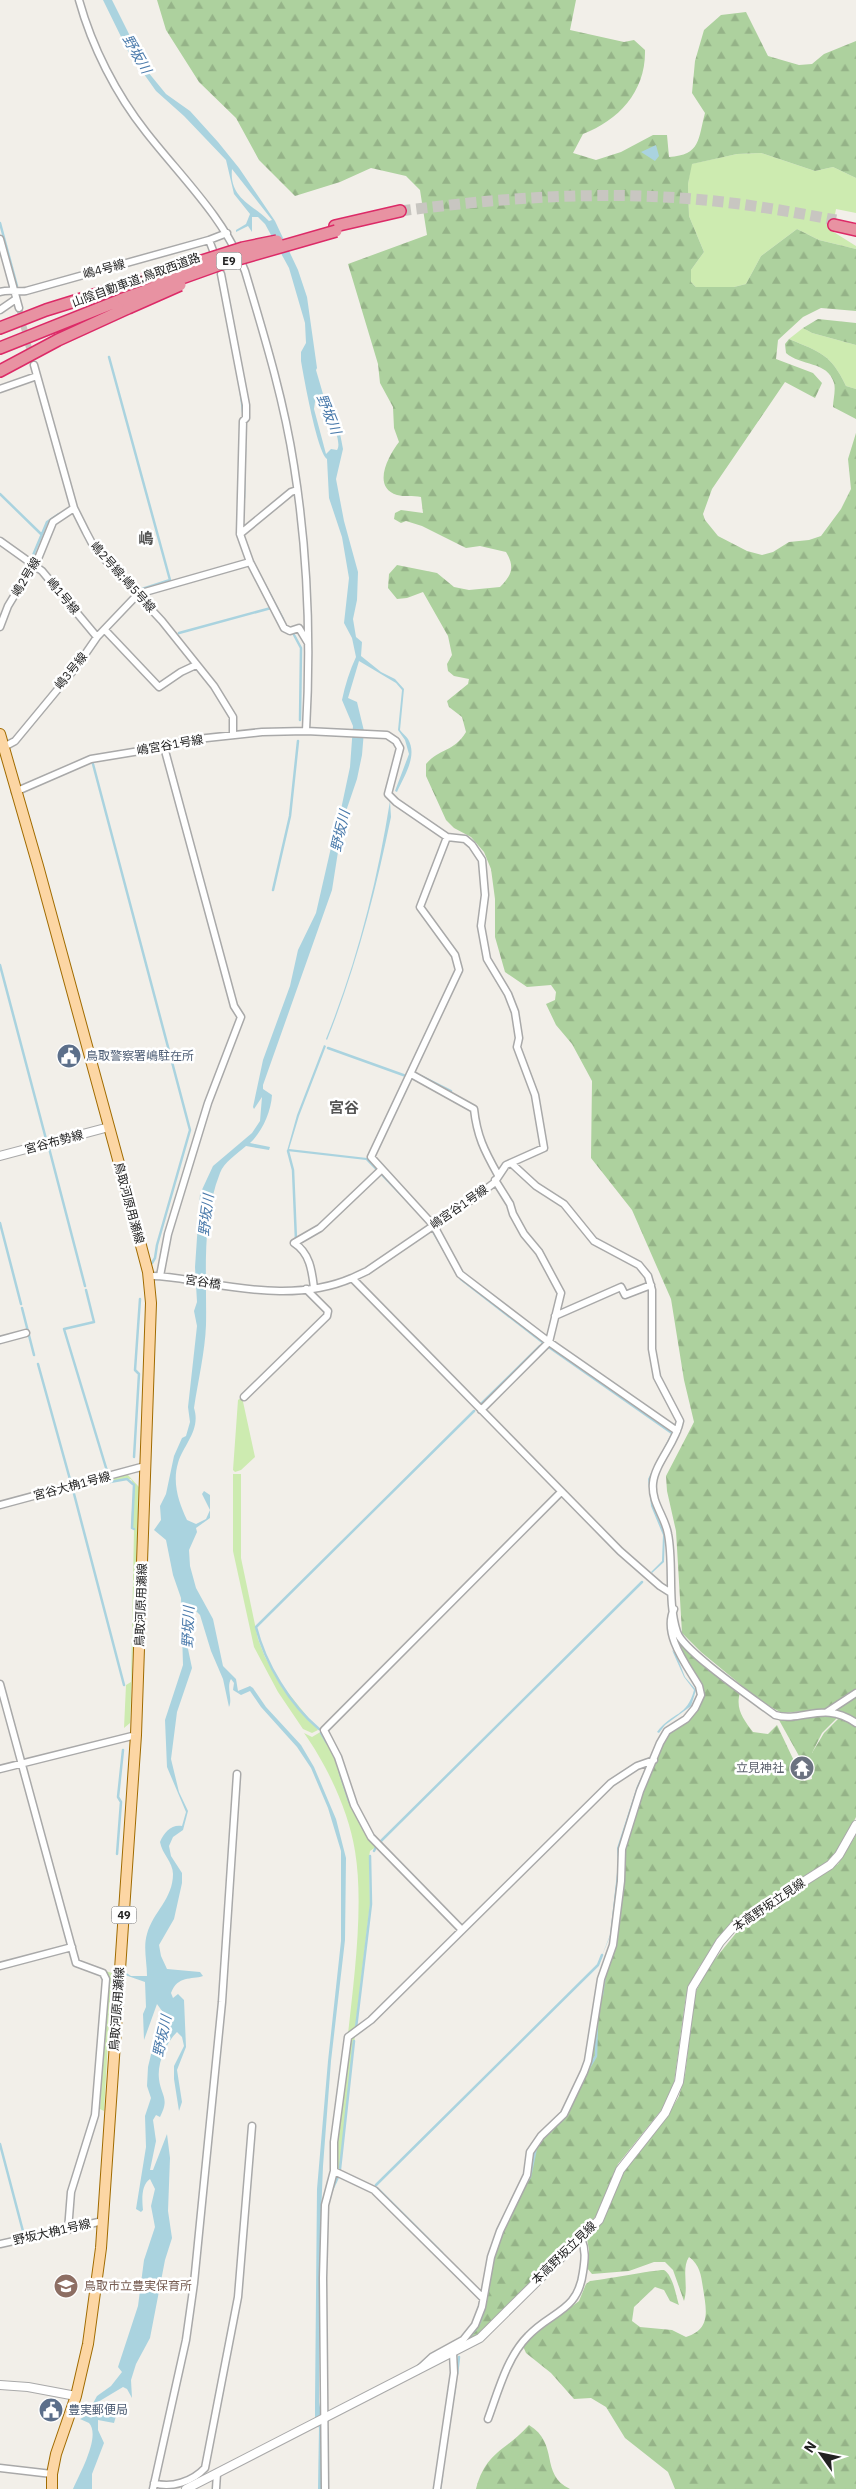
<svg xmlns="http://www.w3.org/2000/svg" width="856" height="2489" font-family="'IBM Plex Sans','Noto Sans JP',sans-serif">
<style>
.grass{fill:#cdebb0}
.forest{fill:url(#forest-firs)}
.water{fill:#aad3df;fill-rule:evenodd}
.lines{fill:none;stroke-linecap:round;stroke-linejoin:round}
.stream{stroke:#aad3df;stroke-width:2.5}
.minor-tunnel{stroke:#c8c6c1;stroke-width:6;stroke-dasharray:6 3;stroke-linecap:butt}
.motorway-tunnel{stroke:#c8c6c1;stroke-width:11;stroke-dasharray:11 5.5;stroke-linecap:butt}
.minor-casing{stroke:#a9a9a9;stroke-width:9}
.tertiary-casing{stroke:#a9a9a9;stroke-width:10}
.primary-casing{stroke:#a06b00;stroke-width:12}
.motorway-casing{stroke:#dc2a67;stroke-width:14}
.minor{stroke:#fff;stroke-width:6}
.tertiary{stroke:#fff;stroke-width:8}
.primary{stroke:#fcd6a4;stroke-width:10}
.motorway{stroke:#e892a2;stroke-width:11}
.motorway-bridge-casing{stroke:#dc2a67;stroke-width:14;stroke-linecap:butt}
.motorway-bridge{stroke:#e892a2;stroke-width:11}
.labels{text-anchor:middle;stroke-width:5;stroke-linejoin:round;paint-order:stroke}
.shield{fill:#fff;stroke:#646464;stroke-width:1}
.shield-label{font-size:11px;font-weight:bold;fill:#222}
.street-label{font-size:12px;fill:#222;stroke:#fff}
.service-label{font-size:12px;fill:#4e5e75;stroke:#fff;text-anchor:start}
.worship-label{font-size:12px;fill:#5b616d;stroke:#fff;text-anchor:end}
.education-label{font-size:12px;fill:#785e54;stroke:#fff;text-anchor:start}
.water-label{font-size:14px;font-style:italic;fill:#4a7aab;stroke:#fff}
.quarter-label{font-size:15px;font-weight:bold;fill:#555;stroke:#fff}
</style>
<defs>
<pattern id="forest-firs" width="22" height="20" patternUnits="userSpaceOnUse" patternTransform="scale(1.25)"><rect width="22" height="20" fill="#add19e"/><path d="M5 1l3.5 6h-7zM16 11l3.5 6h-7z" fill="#95b388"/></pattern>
</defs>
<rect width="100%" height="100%" fill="#f2efe9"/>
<path class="grass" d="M 761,153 L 815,171 L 833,167 L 856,178 L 856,213 L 836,209 L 832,231 L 856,246 L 856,249 L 819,240 L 797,229 L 761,256 L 746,284 L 734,287 L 696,287 L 691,282 L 691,270 L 704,252 L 689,216 L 688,184 L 691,164 L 737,154 Z
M 803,328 L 812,333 L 856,345 L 856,389 L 846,386 C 831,354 820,352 789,339 Z
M 242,1397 L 255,1457 L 241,1470 L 235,1472 L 233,1470 L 238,1400 Z
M 127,1474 L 139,1487 L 130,1723 L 124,1728 L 126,1685 L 131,1682 L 134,1529 C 126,1515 140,1495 131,1479 L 109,1482 L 107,1480 Z
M 233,1474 L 241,1474 L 241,1558 L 258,1639 L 265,1657 L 281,1684 L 318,1730 L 312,1733 L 303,1729 L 278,1692 L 254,1647 L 233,1551 Z
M 322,1731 L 328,1741 L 369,1839 L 376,1847 L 370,1851 L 369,1857 L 370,1904 L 355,2030 L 348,2034 C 354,1979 364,1905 355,1851 C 349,1812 327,1765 304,1733 L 312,1737 Z
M 102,1970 L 112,1973 L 104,2111 L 100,2109 L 109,1976 Z
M 355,2035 L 340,2171 L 337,2170 L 335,2153 L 350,2038 Z"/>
<path class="forest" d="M 157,0 L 576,0 L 570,30 L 624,42 L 634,40 L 645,50 C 646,91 619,120 583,134 L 573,153 L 596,160 L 621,152 L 653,135 L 667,135 L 669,157 C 701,155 698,139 705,113 L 692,93 L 695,61 L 704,30 L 721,15 L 746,12 L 768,56 L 799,65 L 812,64 L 824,54 L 856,41 L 856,178 L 833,167 L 815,171 L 761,153 L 737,154 L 692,164 L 688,184 L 689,216 L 704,252 L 691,270 L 691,282 L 696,287 L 734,287 L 746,284 L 761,256 L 797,229 L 819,240 L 856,249 L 856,311 L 821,308 L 803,317 L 778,340 L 776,359 L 813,373 L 822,383 L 815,398 L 785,382 L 712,489 L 703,514 L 705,520 L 718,536 L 747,551 L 762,555 L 773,552 L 789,542 L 809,540 L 821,536 L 841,509 L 851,489 L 848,459 L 856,433 L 856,1692 L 827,1709 L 782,1713 L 763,1703 L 701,1652 L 682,1633 L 676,1531 L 667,1491 L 666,1476 L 694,1422 L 684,1380 L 671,1299 L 632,1210 L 591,1158 L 592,1081 L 572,1044 L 556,1025 L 546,1004 L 555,1000 L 556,992 L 551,985 L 527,987 L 505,972 L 495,937 L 495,899 L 491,869 L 484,852 L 471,837 L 454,828 L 446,820 L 426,776 L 426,764 C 440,748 454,752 466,732 L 462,717 L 449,707 L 447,701 L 468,684 L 469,679 L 454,676 L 448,671 L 447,664 L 452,655 L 448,636 L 423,592 L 407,598 L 397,599 L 388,588 L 389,574 L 397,565 L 437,573 L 454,587 L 469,590 L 500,587 C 512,575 515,567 506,552 L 480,546 L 466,548 L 422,526 L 406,521 L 401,523 L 394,519 L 395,513 L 401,510 L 423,513 L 421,497 C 413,495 404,497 397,495 C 371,487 389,455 399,442 L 394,428 L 393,407 L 380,383 L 378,364 L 348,264 L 427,235 L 420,190 L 406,176 L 371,168 L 340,182 L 295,196 L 259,160 L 236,118 L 199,82 L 166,30 Z
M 818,319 L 856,323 L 856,345 L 812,333 L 803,328 Z
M 789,339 C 820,352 831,354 846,386 L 856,389 L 856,419 L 833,407 C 833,400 836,390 834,383 C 828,361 800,366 786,353 L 785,344 Z
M 672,1629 L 686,1650 L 740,1693 C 735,1709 744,1720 753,1732 L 768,1734 L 777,1725 L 795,1763 L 795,1770 L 804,1781 L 812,1779 L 811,1770 L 799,1756 L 779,1720 L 820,1715 L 838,1717 L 822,1733 L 812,1753 L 824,1733 L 840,1717 L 856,1725 L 856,1817 L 840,1849 L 828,1862 L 734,1922 L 699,1967 L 686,1996 L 674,2083 L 667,2103 L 618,2164 L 596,2216 L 590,2223 L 476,2336 L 429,2361 L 454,2347 L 476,2327 L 491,2262 L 533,2151 L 537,2145 L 563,2118 L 588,2064 L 603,1976 L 611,1956 L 624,1850 L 641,1793 L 665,1737 L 702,1700 Z
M 856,1695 L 856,1720 L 830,1711 Z
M 856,1835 L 856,2489 L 675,2489 L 668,2472 L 625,2438 L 606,2407 L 591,2398 L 574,2399 L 551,2373 L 526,2353 L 522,2344 L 579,2301 L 586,2284 L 590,2281 C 600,2280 660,2269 664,2270 C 673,2275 676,2296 679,2305 L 670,2301 L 664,2290 L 655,2287 L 634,2307 L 632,2321 L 640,2327 L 672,2330 L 686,2337 C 712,2329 706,2309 703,2288 C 701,2275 700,2265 689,2257 C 681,2269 689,2286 684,2301 L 673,2270 L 665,2262 L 654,2262 L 629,2271 L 592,2274 L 587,2268 L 589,2250 L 587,2239 L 603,2220 L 626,2167 L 665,2120 L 679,2096 L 685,2075 L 695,1993 L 710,1965 L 741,1927 L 838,1864 Z
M 529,2425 C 560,2444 539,2474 570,2489 L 476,2489 C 486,2451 506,2451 529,2425 Z"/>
<path class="water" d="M 103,0 L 112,0 L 148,72 L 166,94 L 190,111 L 218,142 L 239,168 L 275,221 L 298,270 L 307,297 L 317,368 L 316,370 L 323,394 L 338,423 L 343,449 L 336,479 L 344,521 L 358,572 L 357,600 L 353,619 L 356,637 L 362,642 L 361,656 L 381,672 L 395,679 L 404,689 L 400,730 C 402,733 406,736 408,739 C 418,756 404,776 397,792 L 395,791 L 409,754 L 405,740 L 398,730 L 402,690 L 396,683 L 359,661 L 348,698 L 357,702 L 364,731 L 362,755 L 357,779 L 343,820 L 332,890 L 263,1085 L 263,1089 L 272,1095 C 271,1112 262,1132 250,1143 L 270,1147 L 269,1150 L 246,1146 C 237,1154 224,1162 220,1173 C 201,1221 207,1275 206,1325 C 205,1352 198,1381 194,1408 C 201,1430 184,1444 178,1463 C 172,1483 179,1503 187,1520 L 196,1524 L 206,1519 L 210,1510 L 202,1494 L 204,1491 L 210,1495 L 210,1518 L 196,1528 L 197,1532 L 189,1550 L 190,1566 L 196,1588 L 213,1619 L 223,1666 L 236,1679 L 238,1691 L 250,1686 L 253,1688 L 266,1707 L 301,1745 L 314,1767 L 336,1819 L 346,1858 L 345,1940 L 331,2061 L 323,2166 L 320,2240 L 319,2402 L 323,2424 L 322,2489 L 318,2489 L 319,2428 L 315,2419 L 315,2403 L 317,2189 L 328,2061 L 341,1941 L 341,1851 L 328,1808 L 311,1768 L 297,1747 L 261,1707 L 250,1691 L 241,1695 L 233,1690 L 234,1683 L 231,1679 C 226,1687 233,1699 229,1707 L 223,1679 L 211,1651 L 200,1615 L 196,1611 L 193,1613 L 188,1649 L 192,1668 L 177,1712 L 171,1759 L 179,1792 L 188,1811 L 183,1830 L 173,1837 L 169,1846 L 171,1856 L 182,1873 L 182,1883 L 174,1919 L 159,1945 L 161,1956 L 167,1969 L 200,1972 L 203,1976 C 191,1980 178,1975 171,1993 L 173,1998 L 178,1994 L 184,2000 L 186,2047 L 177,2070 L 182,2102 L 179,2111 L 174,2079 L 174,2066 L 184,2046 L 182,2037 L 177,2032 C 166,2043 157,2063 159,2079 C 161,2096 170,2098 160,2117 L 156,2115 L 153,2120 L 156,2141 L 150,2170 L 153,2170 L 167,2134 L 170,2158 L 168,2211 L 172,2238 L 165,2260 L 150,2338 L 136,2364 L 131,2380 L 132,2398 L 127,2389 L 123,2387 L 98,2402 L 99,2407 L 111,2408 L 125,2414 L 123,2416 L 116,2416 L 114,2423 L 98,2420 L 98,2430 L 104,2443 L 92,2474 L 92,2489 L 73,2489 C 80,2473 101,2436 89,2423 L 80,2419 L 86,2416 L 97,2396 L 111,2386 L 122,2372 L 118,2367 L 138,2306 L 144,2260 L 155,2227 L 151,2206 L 155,2189 L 150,2179 C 141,2185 142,2200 143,2210 L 141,2212 L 136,2209 L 146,2147 L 145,2116 L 151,2098 L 147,2086 L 148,2067 L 154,2042 L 157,2046 L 162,2011 L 157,2004 L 144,2040 L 143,2014 L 146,2007 L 145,1982 L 125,1975 L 125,1972 L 131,1976 L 147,1976 C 147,1962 143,1947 147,1934 C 153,1912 173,1899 173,1874 C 173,1862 162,1854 160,1842 C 164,1832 172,1824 182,1826 L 186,1812 L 167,1767 L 165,1720 L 183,1665 L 181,1598 L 173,1575 L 166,1540 L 154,1530 L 161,1520 L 160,1506 L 166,1494 L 174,1456 L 182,1438 L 186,1436 L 190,1422 L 188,1407 L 197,1326 L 194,1311 L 197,1302 L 195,1267 L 200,1194 L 213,1166 L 252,1133 L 260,1121 L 262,1097 L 254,1109 L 253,1107 L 263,1060 L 290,986 L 298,950 L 316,913 L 335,830 L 340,814 L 350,767 L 353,726 L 342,700 C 345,685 350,670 356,657 L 352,638 L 344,623 L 349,578 L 342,537 L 329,498 L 327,459 C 317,451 304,378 301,361 L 301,352 L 306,343 L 305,323 L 289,268 L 265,224 L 258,217 L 252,217 L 252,232 L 248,226 L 236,232 L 236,230 L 246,224 L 250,214 L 234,194 L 226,160 L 184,116 L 156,91 L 129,53 ZM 232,169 L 272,220 L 269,221 C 252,204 229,198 232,169 ZM 316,395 C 323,404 344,440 337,450 L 331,449 L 326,454 L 314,409 Z
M 656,145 L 659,156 L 655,161 L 641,152 Z
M 390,801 L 391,817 C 375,894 356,967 327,1040 L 326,1039 C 357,962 377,883 390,801 Z
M 324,1045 L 326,1046 L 299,1116 L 289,1149 L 367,1158 L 428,1221 L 457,1273 L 550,1346 L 673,1433 L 650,1479 L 653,1506 L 665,1534 L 664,1562 L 652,1573 L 651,1572 L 662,1561 L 663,1535 L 651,1506 L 648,1479 L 671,1434 L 548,1348 L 460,1280 L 426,1222 L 366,1160 L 287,1151 L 297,1115 Z
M 672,1650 L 676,1654 L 685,1677 L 696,1690 L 691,1706 L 665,1725 L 659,1733 L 657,1732 C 672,1712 687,1717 694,1690 L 684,1677 Z
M 647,1765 L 619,1848 L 619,1865 L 611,1934 L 601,1958 L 610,1935 L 618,1864 L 617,1848 L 637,1786 Z"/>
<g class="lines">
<path class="stream" d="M 0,223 L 17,286
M 109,357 L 170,580 L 142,589
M 241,394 L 243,412
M 0,494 L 41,534
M 244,498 L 245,446
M 31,560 L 47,522 L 59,514
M 256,568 L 283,619
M 179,633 L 271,608
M 293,633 L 301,648 L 300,720
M 93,764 L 190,1130 L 157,1245 L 155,1258 L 152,1263
M 273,890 L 290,816 L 298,741
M 0,965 L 46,1139
M 328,1048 L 406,1076
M 421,1076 L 451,1091
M 49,1148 L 85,1286
M 288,1151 L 293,1170 L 296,1240
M 0,1223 L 21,1304
M 86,1290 L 94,1322 L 64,1329 L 107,1471
M 22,1308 L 34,1355
M 38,1364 L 71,1483
M 481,1404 L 540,1346
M 134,1457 L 139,1374 L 135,1370 L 140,1299
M 110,1482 L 127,1479 L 134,1485 L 132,1528 L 134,1529
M 73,1490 L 124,1685
M 319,1729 C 290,1705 265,1663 256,1627 L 474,1411
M 321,1733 L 327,1743
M 340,1773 L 349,1801 L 364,1830
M 380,1842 L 642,1582
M 374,1851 L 376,1847
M 117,1854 L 121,1802 L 118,1797 L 123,1750
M 602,1995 L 605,1975
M 356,2028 L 371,1904 L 370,1856
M 587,2071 L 596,2056 L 597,2022
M 542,2139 L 565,2117
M 0,2144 L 24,2235
M 340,2169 L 354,2041
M 376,2185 L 598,1965 L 602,1955
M 525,2185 L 530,2177 L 536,2148
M 377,2188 L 442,2253
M 332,2190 L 338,2177
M 479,2324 L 484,2310
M 465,2342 L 476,2329
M 457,2374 L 459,2357
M 449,2423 L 455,2387
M 440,2489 L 442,2476"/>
<path class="minor-tunnel" d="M 19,308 L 31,356"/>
<path class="motorway-tunnel" d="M 400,211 C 500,198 603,190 704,200 C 748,204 792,212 836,220"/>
<defs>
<path id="minor" d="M 79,0 C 92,47 116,94 146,132 C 182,178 223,216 245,271 C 264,335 284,400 294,466 C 308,554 311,643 306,731
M 0,239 L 19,308
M 209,240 L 214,253
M 221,274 L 246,405 L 246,418 L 243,421 L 240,534 L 250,562 L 284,628 L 290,631 L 299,628 L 308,643
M 0,292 C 9,289 17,292 26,291 L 209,240 L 227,233
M 0,310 L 16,299
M 34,365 L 74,508 L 86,532 L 95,549 L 162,621 L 214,686 L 233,717 L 233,735
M 0,389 L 37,376
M 240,534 L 291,492 L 297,490
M 0,541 L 42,571 L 97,637
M 0,627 L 8,606 L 31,568 L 35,566 L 53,522 L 74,508
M 105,630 L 159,687 L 181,672 L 196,665
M 2,748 L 15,741 L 77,666 L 97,637 L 138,594 L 250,562
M 15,792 L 91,759 L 164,747 L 188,740 L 262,732 L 306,731 L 387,735 L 396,741 L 400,748 L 388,794 L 396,802 L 447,837 L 465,839 L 472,845 L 482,860 L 485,895 L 481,926 L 487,959 L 508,994 L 515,1012 L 519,1038 L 517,1047 L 535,1095 L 544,1148 L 506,1165 L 494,1183 L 474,1198 L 367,1271 L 352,1278
M 447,837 L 420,907 L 455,955 L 459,970 L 371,1157 L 434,1226 L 460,1274 L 549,1342 L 677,1431
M 411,1074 L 474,1109 C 477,1136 484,1150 498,1175
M 511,1163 L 536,1186 L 564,1204 L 594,1241 L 639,1265 L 648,1276 L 652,1290 L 652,1349 L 657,1377 L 680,1421 C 676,1443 655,1463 653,1483 C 651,1503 665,1516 668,1534 C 674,1565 667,1601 677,1632 C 683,1651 755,1700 775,1715 C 802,1723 824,1700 856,1723
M 148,1276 C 168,1275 187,1280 206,1283 C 254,1291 306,1298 352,1278 L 620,1551 L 660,1586 L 671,1593
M 160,1276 L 168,1234 L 208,1103 L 241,1017 L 234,1006 L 164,747
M 314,1288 C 312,1271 310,1253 294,1243 L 320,1228 L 382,1169
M 555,1316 L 621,1287 L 625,1295 L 651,1285
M 0,1340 L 26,1333
M 244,1397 L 327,1316 L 328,1311 L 306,1289
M 481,1410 L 549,1342 L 561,1293 L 539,1252 L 524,1234 L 513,1214 L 510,1204 L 495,1180
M 0,1505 L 145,1466
M 0,1684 L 76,1963 L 103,1973 L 106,1979 L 95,2115 L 71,2192 L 68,2230
M 827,1712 L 856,1693
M 0,1769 L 136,1735
M 462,1930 L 371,1837 L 354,1805 L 338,1757 L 324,1730 L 560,1493
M 0,1966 L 72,1947
M 334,2171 L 374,2190 L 483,2298
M 0,2244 L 103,2221
M 418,2370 L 432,2357 L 463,2340 L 475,2325 L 482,2307 L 491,2257 L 500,2231 L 527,2175 L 530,2152 L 541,2136 L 564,2114 L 584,2072 L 588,2061 L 601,1979 L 613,1945 L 621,1881 L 622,1849 L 640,1791 L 660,1743 L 667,1731 L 686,1719 L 695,1708 L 701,1695 L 699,1686 C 686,1664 662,1634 674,1609
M 488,2419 C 498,2392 507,2357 528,2336 C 551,2311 578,2312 583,2272 C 585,2259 586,2250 581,2238
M 0,2468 L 52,2474
M 154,2483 C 171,2489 193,2481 205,2468 L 238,2297 L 252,2126
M 153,2489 L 186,2340 L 194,2283 L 222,2002 L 237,1774
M 216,2489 L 217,2473
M 325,2489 L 323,2278 L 325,2205 L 334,2171 L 334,2142 L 348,2037 L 371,2020 L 611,1783 L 637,1766 L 654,1760
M 437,2489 L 454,2373 L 453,2353"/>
<path id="tertiary" d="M 0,1156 L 109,1127
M 0,2385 L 28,2387 L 76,2396
M 186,2489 L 480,2338 L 599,2220 L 620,2170 L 665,2113 L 679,2082 L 692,1988 L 720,1942 L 734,1926 L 830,1865 L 839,1855 L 856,1825"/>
<path id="primary" d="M 0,734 L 38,866 L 129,1200 L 148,1272 L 151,1303 L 136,1735 L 101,2248 L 88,2344 L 76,2396 L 56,2454 L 52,2474 L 52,2489"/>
<path id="motorway" d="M 834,225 L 856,230
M 335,226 L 400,211
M 0,328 L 46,310 L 120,287
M 0,348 L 123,299
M 0,371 L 58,340 L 128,308"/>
</defs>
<use href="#minor" class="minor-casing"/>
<use href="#tertiary" class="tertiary-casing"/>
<use href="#primary" class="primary-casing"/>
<use href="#motorway" class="motorway-casing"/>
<use href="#minor" class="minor"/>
<use href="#tertiary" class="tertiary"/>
<use href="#primary" class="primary"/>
<use href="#motorway" class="motorway"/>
<defs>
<path id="motorway-bridge" d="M 120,287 L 243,248 L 277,241
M 123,299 L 221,264 L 336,231
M 128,308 L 180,285"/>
</defs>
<use href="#motorway-bridge" class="motorway-bridge-casing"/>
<use href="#motorway-bridge" class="motorway-bridge"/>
</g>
<defs>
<symbol id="civic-disc" viewBox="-11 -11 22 22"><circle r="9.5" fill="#5c6f8a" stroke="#fff"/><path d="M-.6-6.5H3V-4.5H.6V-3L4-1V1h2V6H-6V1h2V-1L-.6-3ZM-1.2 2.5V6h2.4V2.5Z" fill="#fff"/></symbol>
<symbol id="temple-disc" viewBox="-11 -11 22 22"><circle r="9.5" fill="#6b7280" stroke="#fff"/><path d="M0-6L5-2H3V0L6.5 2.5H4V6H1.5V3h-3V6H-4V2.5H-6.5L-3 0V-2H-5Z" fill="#fff"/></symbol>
<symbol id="school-disc" viewBox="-11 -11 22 22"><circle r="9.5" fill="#8d6e63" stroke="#fff"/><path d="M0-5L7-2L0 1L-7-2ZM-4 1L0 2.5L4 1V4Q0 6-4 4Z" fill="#fff"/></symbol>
</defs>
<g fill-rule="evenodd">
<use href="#civic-disc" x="55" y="1042" width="28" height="28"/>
<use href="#temple-disc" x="788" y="1754" width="28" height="28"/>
<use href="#school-disc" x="52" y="2272" width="28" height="28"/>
<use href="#civic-disc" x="37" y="2396" width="28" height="28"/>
</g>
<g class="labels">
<g class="shield">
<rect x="216.5" y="252.5" width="25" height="17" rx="4"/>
<rect x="111.5" y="1906.5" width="25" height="17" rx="4"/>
</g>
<g class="shield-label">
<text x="229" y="265">E9</text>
<text x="124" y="1919">49</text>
</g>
<g class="street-label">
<text transform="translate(104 269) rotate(-15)" y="4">嶋4号線</text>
<text transform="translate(136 280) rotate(-20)" y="4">山陰自動車道;鳥取西道路</text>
<text transform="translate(26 577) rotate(-59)" y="4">嶋2号線</text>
<text transform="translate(123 577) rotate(48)" y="4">嶋2号線;嶋5号線</text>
<text transform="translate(63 596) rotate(50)" y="4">嶋1号線</text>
<text transform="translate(71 671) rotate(-51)" y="4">嶋3号線</text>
<text transform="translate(170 745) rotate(-10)" y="4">嶋宮谷1号線</text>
<text transform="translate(54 1142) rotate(-15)" y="4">宮谷布勢線</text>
<text transform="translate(129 1203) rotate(75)" y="4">鳥取河原用瀬線</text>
<text transform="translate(459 1207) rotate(-35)" y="4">嶋宮谷1号線</text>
<text transform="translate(203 1282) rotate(9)" y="4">宮谷橋</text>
<text transform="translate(72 1486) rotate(-15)" y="4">宮谷大桷1号線</text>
<text transform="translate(141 1605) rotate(-88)" y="4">鳥取河原用瀬線</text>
<text transform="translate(769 1905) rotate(-34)" y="4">本高野坂立見線</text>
<text transform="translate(117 2009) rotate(-86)" y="4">鳥取河原用瀬線</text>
<text transform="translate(52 2232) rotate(-13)" y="4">野坂大桷1号線</text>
<text transform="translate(564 2253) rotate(-44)" y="4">本高野坂立見線</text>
</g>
<g class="service-label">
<text x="86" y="1060">鳥取警察署嶋駐在所</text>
<text x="68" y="2414">豊実郵便局</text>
</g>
<g class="worship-label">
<text x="784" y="1772">立見神社</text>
</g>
<g class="education-label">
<text x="84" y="2290">鳥取市立豊実保育所</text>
</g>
<g class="water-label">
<text transform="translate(137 54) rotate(60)" y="5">野坂川</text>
<text transform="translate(329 414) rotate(68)" y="5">野坂川</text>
<text transform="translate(340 831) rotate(-77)" y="5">野坂川</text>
<text transform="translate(206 1215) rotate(-83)" y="5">野坂川</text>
<text transform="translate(188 1627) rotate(-88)" y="5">野坂川</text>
<text transform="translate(162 2036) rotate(-78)" y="5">野坂川</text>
</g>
<g class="quarter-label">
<text x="146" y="544">嶋</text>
<text x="344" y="1113">宮谷</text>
</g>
</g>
<g transform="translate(821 2454) rotate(303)" stroke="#ffffff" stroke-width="4" paint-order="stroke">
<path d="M0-4L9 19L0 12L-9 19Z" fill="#222222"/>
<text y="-8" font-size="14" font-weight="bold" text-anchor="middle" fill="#222222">N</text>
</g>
</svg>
